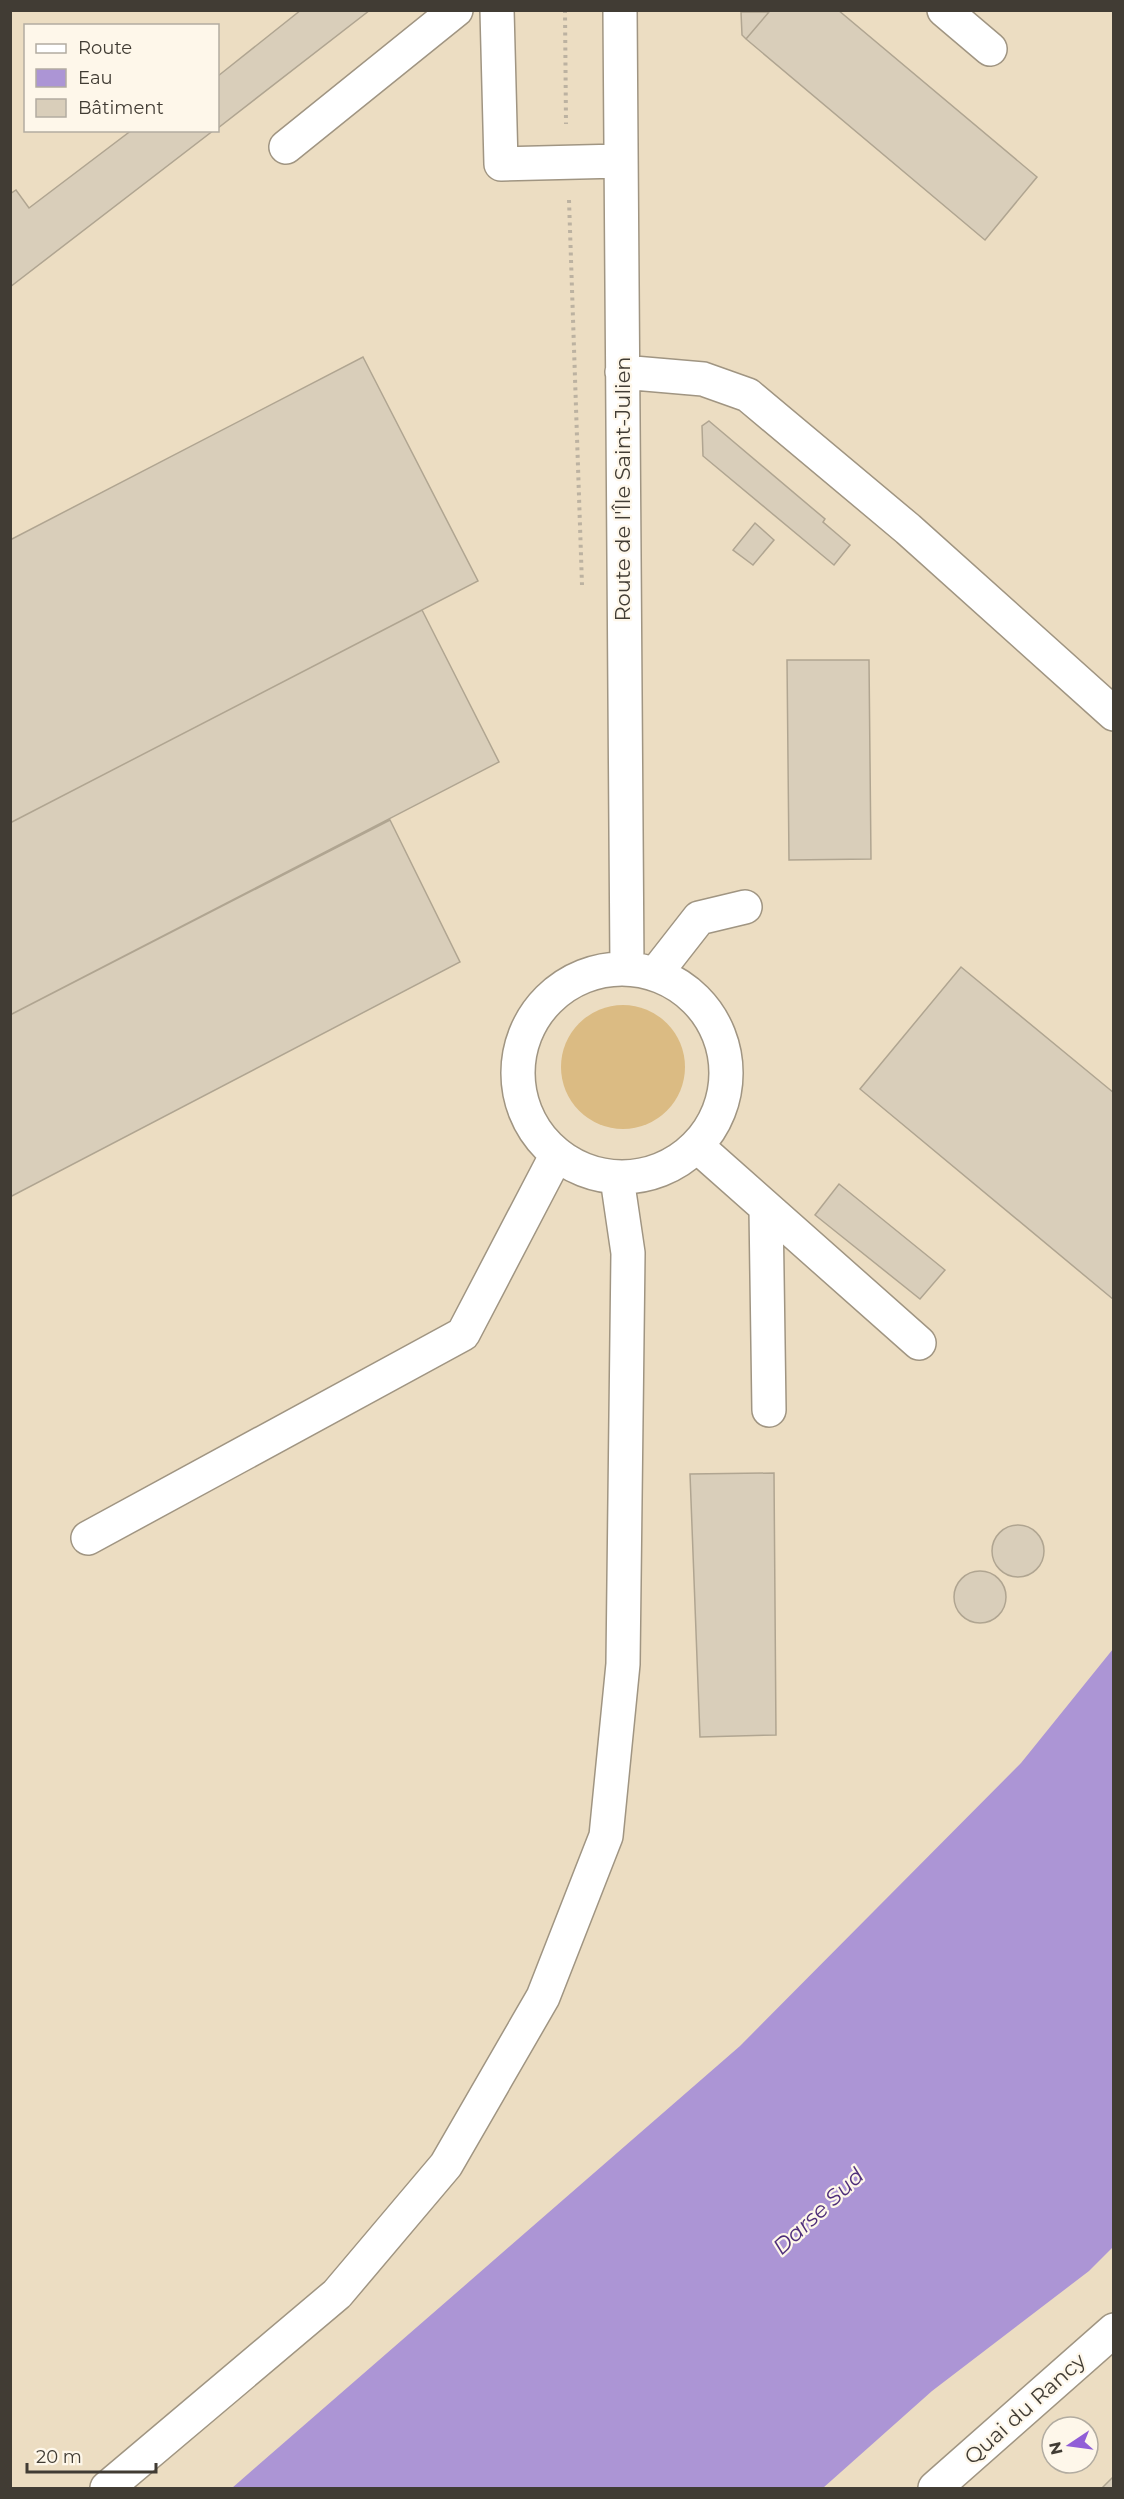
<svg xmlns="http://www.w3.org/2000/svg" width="1124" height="2499" font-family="Montserrat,sans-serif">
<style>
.built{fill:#ecddc2;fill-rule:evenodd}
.green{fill:#dbbb83}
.water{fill:#ac95d5}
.building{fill:#d9ceba;stroke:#b0a591;stroke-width:1.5}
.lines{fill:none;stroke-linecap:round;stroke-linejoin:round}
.minor-casing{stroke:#a09582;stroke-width:36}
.path{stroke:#bcb2a1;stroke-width:4;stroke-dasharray:3 4.5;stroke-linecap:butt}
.minor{stroke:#fff;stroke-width:33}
.labels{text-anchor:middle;stroke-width:4.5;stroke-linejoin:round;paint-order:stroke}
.street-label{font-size:21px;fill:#413c34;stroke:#fef7ea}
.water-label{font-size:22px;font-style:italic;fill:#4f2f7a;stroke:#fef7ea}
</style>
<rect width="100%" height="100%" fill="#f5e9d4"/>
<path class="built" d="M 11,11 L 1113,11 L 1113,2488 L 11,2488 ZM 26,26 L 218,26 L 218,130 L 26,130 ZM 1052,2427 L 1088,2427 L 1088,2463 L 1052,2463 Z"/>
<path class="green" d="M561 1067a62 62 0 1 1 124 0a62 62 0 1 1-124 0Z"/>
<path class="water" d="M 1113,1649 L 1114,2246 L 1089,2271 L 932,2391 L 823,2488 L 232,2488 L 740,2046 L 1021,1763 Z"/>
<path class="building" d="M 301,10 L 370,10 L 218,128 L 218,76 Z
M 732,10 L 838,10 L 1037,177 L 985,240 L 746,39 L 769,12 Z
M 741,12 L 769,12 L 746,39 L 742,35 Z
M 132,130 L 214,130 L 10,287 L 10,194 L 16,190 L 29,208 Z
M 363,357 L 478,581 L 10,823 L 10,540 Z
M 709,421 L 825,519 L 823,522 L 850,545 L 834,565 L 703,456 L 702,426 Z
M 755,523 L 774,540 L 753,565 L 733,550 Z
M 422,610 L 499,762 L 10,1015 L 10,823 Z
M 787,660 L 869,660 L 871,859 L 789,860 Z
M 390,820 L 460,962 L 10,1197 L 10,1015 Z
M 961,967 L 1114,1093 L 1114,1300 L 860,1089 Z
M 839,1184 L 945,1270 L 920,1299 L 815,1215 Z
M 774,1473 L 776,1735 L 700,1737 L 690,1474 Z
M992 1551a26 26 0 1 1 52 0a26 26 0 1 1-52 0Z
M954 1597a26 26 0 1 1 52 0a26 26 0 1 1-52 0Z
M 1114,2476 L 1114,2488 L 1102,2488 Z"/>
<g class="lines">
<defs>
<path id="minor" d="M 497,10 L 501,164 L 620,161
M 620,10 L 627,967
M 944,10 L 990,49
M 286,147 L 456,10
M 622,372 L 703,379 L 748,395 L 908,529 L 1114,714
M518 1073a104 104 0 1 1 208 0a104 104 0 1 1-208 0Z
M 656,973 L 699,918 L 745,907
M 698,1147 L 919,1343
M 766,1208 L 769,1410
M 88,1538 L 463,1334 L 557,1154
M 107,2488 L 337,2294 L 446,2165 L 543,1997 L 606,1836 L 623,1664 L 628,1253 L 617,1178
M 935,2488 L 1114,2330"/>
</defs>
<use href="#minor" class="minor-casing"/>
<path class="path" d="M 565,10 L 566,124
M 569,200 L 582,585"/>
<use href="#minor" class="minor"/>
</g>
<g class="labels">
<g class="street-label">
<text transform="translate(623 489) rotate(-90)" y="7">Route de l'Île Saint-Julien</text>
<text transform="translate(1025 2409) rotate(-42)" y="7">Quai du Rancy</text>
</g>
<g class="water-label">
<text transform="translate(818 2211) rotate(-43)" y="8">Darse Sud</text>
</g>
</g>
<rect width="1124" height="2499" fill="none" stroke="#413c34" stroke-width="24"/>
<rect x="24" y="24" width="195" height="108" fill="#fef7ea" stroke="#b2aca1" stroke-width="1.5"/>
<rect x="36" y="44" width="30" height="9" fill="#ffffff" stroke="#b2aca1" stroke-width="1.5"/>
<text x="78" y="54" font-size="18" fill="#413c34">Route</text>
<rect x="36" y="69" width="30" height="18" fill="#ac95d5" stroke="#b2aca1" stroke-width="1.5"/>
<text x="78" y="84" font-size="18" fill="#413c34">Eau</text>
<rect x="36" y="99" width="30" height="18" fill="#d9ceba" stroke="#b2aca1" stroke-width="1.5"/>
<text x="78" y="114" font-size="18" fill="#413c34">Bâtiment</text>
<g transform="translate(1070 2445) rotate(257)"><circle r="28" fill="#fef7ea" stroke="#b2aca1" stroke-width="1.5"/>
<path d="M0-4.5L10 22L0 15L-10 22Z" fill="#915ed7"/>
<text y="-9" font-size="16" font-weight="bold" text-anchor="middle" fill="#413c34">N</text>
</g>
<path d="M27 2463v9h129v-9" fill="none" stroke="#413c34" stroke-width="3"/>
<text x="36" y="2463" font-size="18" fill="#413c34" stroke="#fef7ea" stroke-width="4.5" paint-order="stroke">20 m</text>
</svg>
